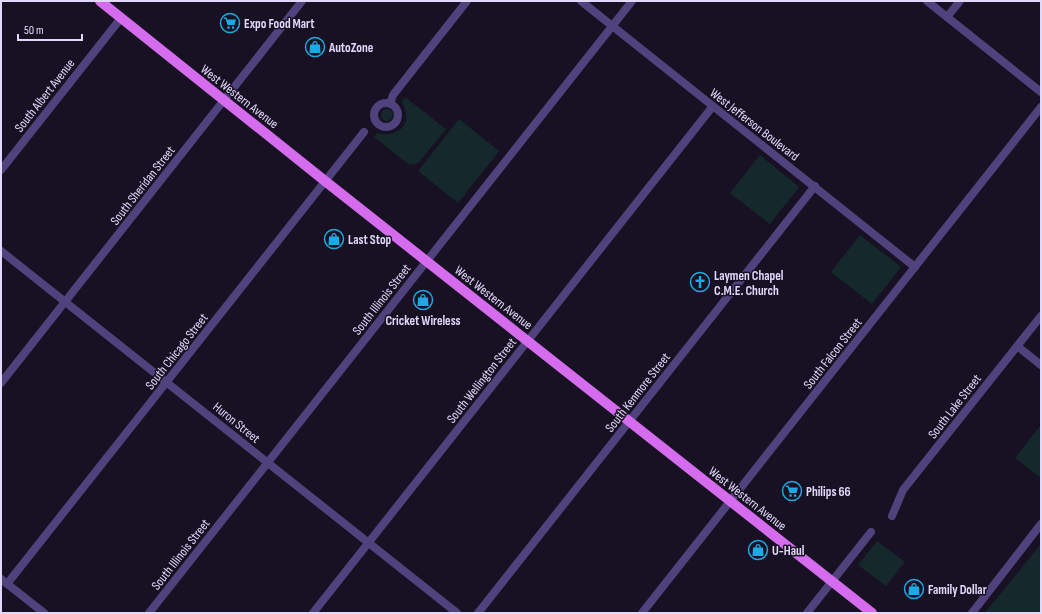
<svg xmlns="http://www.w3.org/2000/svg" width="1042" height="614" font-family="'Sofia Sans Condensed',sans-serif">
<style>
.green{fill:#15292c}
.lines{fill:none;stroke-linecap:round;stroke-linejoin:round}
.minor{stroke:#4f427d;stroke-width:8}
.tertiary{stroke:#4f427d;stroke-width:8}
.primary{stroke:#d56ced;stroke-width:10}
.labels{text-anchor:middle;stroke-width:3;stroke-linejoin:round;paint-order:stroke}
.poi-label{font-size:13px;font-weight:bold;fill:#e2d8fa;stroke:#181123;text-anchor:start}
.street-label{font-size:13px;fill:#e2d8fa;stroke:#181123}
</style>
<rect width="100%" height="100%" fill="#181123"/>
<path class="green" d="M 405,97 L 446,129 L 420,161 C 416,165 413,165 408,164 L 374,137 L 377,133 C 390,138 409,130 406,114 C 406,110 403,105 402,101 Z
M381 115a6 6 0 1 1 12 0a6 6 0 1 1-12 0Z
M 459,119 L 499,151 L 458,203 L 418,171 Z
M 760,155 L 799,187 L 770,224 L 730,193 Z
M 860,235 L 901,267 L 872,304 L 831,272 Z
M 1041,425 L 1041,478 L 1015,458 Z
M 877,541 L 905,562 L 886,586 L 858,565 Z
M 1041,544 L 1041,613 L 985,613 Z"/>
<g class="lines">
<path class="minor" d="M 581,1 L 915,267
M 947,17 L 960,1
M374 115a12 12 0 1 1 24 0a12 12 0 1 1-24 0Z
M 390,104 L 393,95 L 467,1
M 1,170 L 121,18
M 1,251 L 457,613
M 1017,346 L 1041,365
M 892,516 L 903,490 L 1041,316
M 7,584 L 364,132
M 149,613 L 632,1
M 313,613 L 713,106
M 478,613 L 815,186
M 807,613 L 871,532
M 972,613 L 1041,524"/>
<path class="tertiary" d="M 927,1 L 1041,92
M 1,383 L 302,1
M 1,579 L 44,613
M 642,613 L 1041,107"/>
<path class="primary" d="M 100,1 L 325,181 L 872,613"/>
</g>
<defs>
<symbol id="supermarket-ring" viewBox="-11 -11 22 22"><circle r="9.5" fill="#181123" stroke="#1baae3" stroke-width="1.5"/><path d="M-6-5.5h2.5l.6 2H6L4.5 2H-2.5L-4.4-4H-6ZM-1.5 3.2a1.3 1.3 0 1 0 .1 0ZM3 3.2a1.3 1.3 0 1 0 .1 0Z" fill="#1baae3"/></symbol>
<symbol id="shop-ring" viewBox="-11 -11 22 22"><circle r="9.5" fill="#181123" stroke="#1baae3" stroke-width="1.5"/><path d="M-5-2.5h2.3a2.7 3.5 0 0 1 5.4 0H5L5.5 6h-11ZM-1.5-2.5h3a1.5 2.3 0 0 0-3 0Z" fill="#1baae3"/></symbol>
<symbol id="church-ring" viewBox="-11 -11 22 22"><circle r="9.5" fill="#181123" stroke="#1baae3" stroke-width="1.5"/><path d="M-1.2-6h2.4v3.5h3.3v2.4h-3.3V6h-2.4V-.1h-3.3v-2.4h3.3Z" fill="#1baae3"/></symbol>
</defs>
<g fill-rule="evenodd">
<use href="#supermarket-ring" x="219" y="12" width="22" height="22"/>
<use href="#shop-ring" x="304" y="36" width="22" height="22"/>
<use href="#shop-ring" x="323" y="228" width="22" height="22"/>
<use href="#church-ring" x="689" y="271" width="22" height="22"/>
<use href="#shop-ring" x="412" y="289" width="22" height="22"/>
<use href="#supermarket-ring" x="781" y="480" width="22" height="22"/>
<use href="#shop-ring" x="747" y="539" width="22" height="22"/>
<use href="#shop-ring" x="903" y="578" width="22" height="22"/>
</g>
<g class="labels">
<g class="poi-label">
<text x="244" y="28">Expo Food Mart</text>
<text x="329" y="52">AutoZone</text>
<text x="348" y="244">Last Stop</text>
<text x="714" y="280">Laymen Chapel<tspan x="714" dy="15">C.M.E. Church</tspan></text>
<text x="423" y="325" text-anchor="middle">Cricket Wireless</text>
<text x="806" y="496">Philips 66</text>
<text x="772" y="555">U-Haul</text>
<text x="928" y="594">Family Dollar</text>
</g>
<g class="street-label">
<text transform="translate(44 95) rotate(-52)" y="5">South Albert Avenue</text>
<text transform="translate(240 96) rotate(38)" y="5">West Western Avenue</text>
<text transform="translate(755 124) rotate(38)" y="5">West Jefferson Boulevard</text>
<text transform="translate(142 185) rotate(-52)" y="5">South Sheridan Street</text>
<text transform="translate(494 297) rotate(38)" y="5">West Western Avenue</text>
<text transform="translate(381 299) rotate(-52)" y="5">South Illinois Street</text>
<text transform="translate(176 351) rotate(-52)" y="5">South Chicago Street</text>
<text transform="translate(832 353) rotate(-52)" y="5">South Falcon Street</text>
<text transform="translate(481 380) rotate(-52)" y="5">South Wellington Street</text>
<text transform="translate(637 392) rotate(-52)" y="5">South Kenmore Street</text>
<text transform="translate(954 406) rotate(-52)" y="5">South Lake Street</text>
<text transform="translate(237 422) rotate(39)" y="5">Huron Street</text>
<text transform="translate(748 498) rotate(38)" y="5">West Western Avenue</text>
<text transform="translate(180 554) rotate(-52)" y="5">South Illinois Street</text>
</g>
</g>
<rect width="1042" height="614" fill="none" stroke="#e2d8fa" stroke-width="4"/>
<path d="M18 34v6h64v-6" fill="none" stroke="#e2d8fa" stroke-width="2"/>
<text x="24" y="34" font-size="12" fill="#e2d8fa" stroke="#181123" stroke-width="3" paint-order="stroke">50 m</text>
</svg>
